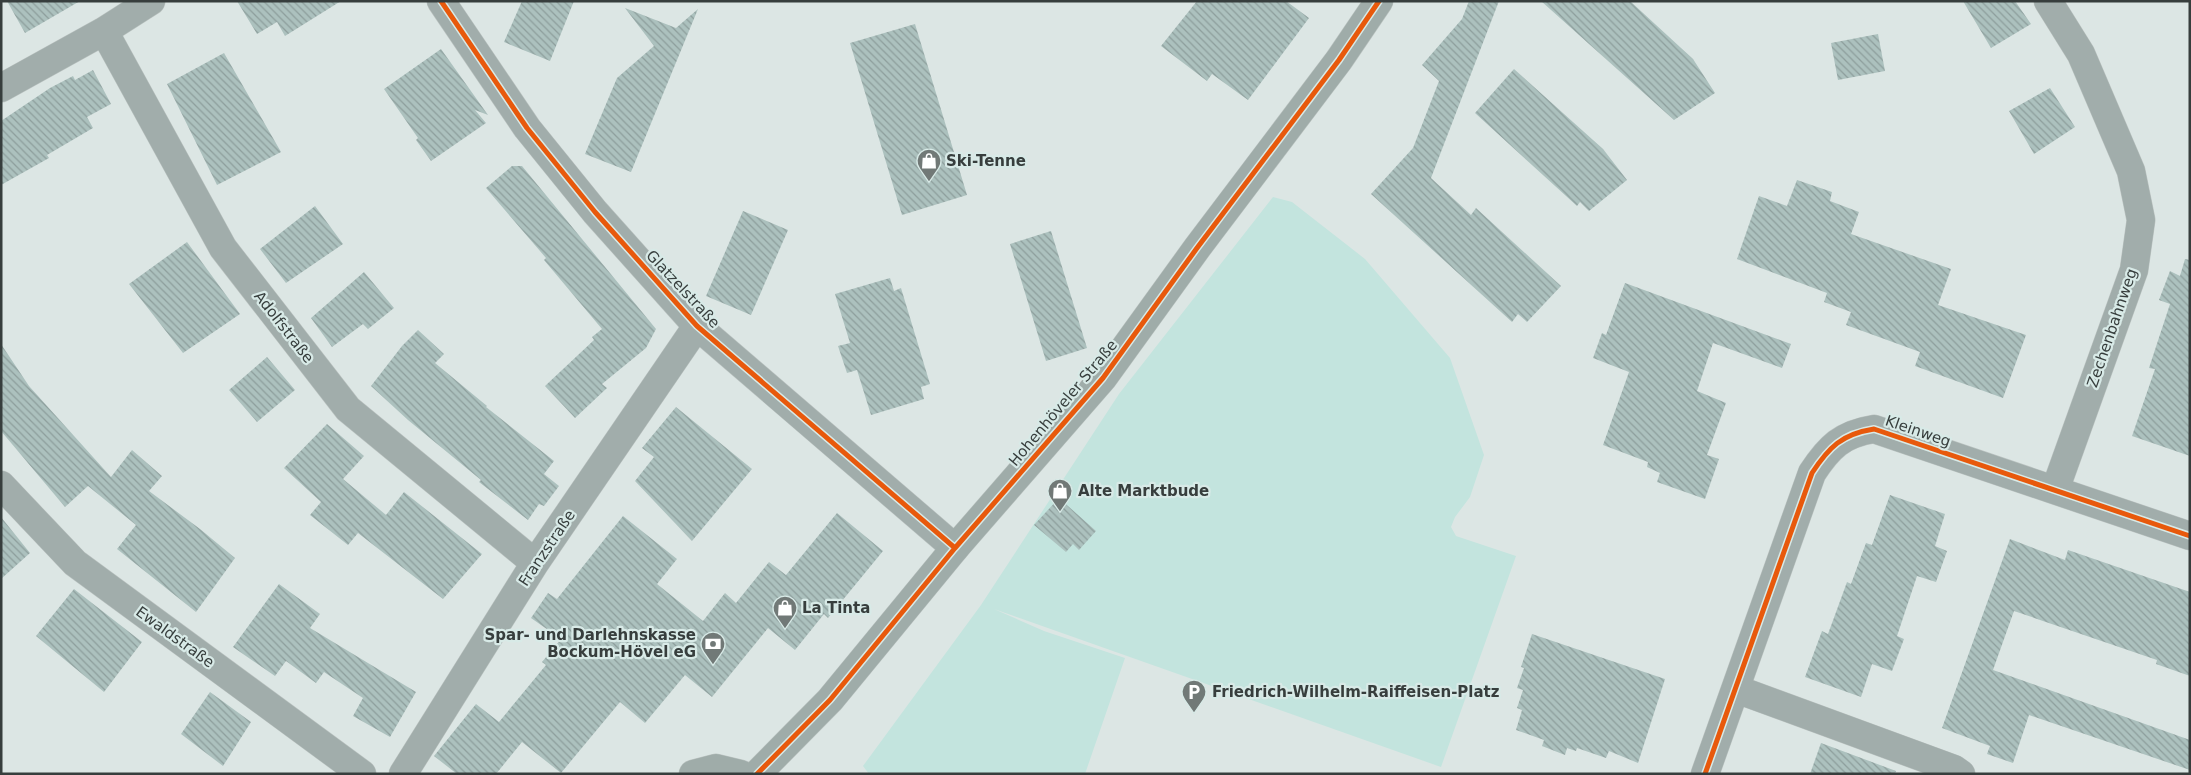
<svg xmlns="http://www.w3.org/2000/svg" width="2191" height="775" font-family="'DejaVu Sans',sans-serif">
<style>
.park{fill:#c3e4de}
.building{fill:url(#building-back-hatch)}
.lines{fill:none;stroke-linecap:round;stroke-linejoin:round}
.street-casing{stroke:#bcc4c2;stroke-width:29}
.secondary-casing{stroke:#bcc4c2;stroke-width:29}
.street{stroke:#a1adab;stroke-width:28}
.secondary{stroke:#9faca9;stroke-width:28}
.cycleway-casing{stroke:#d8eae7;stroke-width:8}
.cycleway{stroke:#e8590c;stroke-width:5}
.labels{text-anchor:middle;stroke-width:4.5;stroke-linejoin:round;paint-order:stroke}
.poi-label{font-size:15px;font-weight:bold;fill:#373e3d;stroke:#d8eae7;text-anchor:start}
.street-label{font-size:15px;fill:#373e3d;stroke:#d8eae7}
</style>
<defs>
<pattern id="building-back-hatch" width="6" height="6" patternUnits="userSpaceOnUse" patternTransform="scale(1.25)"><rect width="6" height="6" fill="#acc1be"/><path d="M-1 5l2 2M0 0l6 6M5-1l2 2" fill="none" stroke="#8d9e9c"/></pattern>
</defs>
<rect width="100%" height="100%" fill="#dce6e4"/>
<path class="park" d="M 1273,197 L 1292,202 L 1365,259 L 1450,358 L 1484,455 L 1470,497 L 1455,517 L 1451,527 L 1456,536 L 1516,556 L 1441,767 L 994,609 L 1044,631 L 1125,658 L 1085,774 L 869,774 L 863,766 L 981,605 L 1119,394 Z"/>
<path class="building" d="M 7,1 L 80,1 L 25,33 Z
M 237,1 L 341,1 L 285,36 L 277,22 L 257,34 Z
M 522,1 L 574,1 L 550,61 L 504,42 Z
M 1197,1 L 1286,1 L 1309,18 L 1248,100 L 1212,74 L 1207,81 L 1161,46 Z
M 1469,1 L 1499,1 L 1431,178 L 1471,215 L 1476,208 L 1561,286 L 1527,322 L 1518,314 L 1512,322 L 1371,194 L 1413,148 L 1439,81 L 1422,65 L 1462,19 Z
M 1541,1 L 1630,1 L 1693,59 L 1715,93 L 1674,120 Z
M 1963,1 L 2015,1 L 2031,24 L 1991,48 Z
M 625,8 L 676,28 L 698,9 L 631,172 L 585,154 L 617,78 L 654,46 Z
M 915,24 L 967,195 L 902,215 L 850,43 Z
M 1878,34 L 1885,71 L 1838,80 L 1831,43 Z
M 441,49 L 488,115 L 475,110 L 486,123 L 431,161 L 416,140 L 418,138 L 384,89 Z
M 224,53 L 281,152 L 217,185 L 167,84 Z
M 1514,69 L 1603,149 L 1627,180 L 1589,211 L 1580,202 L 1577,206 L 1475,113 Z
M 93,70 L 111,104 L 87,117 L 93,128 L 47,155 L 49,158 L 1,185 L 1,121 L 50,88 L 73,76 L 75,80 Z
M 2050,88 L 2075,127 L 2034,154 L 2009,111 Z
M 512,166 L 522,166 L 656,329 L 646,348 L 602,384 L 607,388 L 575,418 L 545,386 L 594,340 L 592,337 L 602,329 L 544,260 L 546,258 L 486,188 Z
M 1797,180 L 1832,192 L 1830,201 L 1859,212 L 1851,234 L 1951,269 L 1938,305 L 2026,335 L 2003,398 L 1915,366 L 1920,352 L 1846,325 L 1851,312 L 1824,302 L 1827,293 L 1737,259 L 1759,196 L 1787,206 Z
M 315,206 L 343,244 L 286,283 L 260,249 Z
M 743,211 L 788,230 L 751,315 L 706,296 Z
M 1051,231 L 1087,348 L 1046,361 L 1010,244 Z
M 187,242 L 240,314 L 183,353 L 129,284 Z
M 2185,259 L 2190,260 L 2190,456 L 2132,436 L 2155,369 L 2149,368 L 2170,304 L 2159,300 L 2170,271 L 2180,276 Z
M 364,272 L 394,308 L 368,329 L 363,324 L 332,347 L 311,318 Z
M 890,278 L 894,291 L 901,288 L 930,384 L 921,387 L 924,399 L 871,415 L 857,370 L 847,373 L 838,346 L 850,343 L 835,294 Z
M 1625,283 L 1791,344 L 1782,368 L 1713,343 L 1697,391 L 1726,403 L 1707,455 L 1719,459 L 1705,499 L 1657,482 L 1660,473 L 1647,467 L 1648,462 L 1603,445 L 1629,372 L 1593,358 L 1602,333 L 1606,335 Z
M 418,330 L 444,354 L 435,363 L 487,406 L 486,407 L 554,461 L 544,474 L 559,486 L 544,506 L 539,504 L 528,520 L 479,482 L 481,480 L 408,420 L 371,386 L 402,346 Z
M 1,344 L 29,386 L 111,477 L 132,450 L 162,476 L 149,491 L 200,529 L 235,558 L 196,612 L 117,549 L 136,525 L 88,486 L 65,507 L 1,431 Z
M 267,357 L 295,390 L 257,422 L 229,390 Z
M 676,407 L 752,469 L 692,541 L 635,481 L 654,457 L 642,448 Z
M 327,424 L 364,456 L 343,479 L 386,515 L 404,492 L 482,554 L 443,599 L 358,533 L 348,545 L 310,515 L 321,502 L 284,468 Z
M 1890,495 L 1945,514 L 1935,546 L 1947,551 L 1936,582 L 1917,576 L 1897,636 L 1904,639 L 1892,671 L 1872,664 L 1861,697 L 1805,677 L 1822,631 L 1828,634 L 1847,582 L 1851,584 L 1866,543 L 1872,545 Z
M 1059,498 L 1096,531 L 1079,550 L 1073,544 L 1066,552 L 1034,525 Z
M 837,513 L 883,551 L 828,618 L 824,614 L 795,650 L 768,628 L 712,697 L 685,675 L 645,723 L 620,702 L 561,773 L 522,742 L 496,774 L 457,774 L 434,756 L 476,704 L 499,722 L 546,665 L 542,662 L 561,639 L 531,618 L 548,593 L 557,599 L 623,516 L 677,559 L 657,584 L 703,621 L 725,593 L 736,603 L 769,562 L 786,575 Z
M 1,517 L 30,553 L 1,579 Z
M 2010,539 L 2065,560 L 2068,550 L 2190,592 L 2190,676 L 2156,664 L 2157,660 L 2014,611 L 1993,670 L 2190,740 L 2190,770 L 2029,715 L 2013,763 L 1987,754 L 1990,746 L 1942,728 Z
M 279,584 L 320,614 L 310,628 L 416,692 L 390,737 L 353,716 L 363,698 L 324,672 L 316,683 L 286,661 L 275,676 L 233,647 Z
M 74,589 L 142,642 L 104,692 L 36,636 Z
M 1532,634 L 1665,679 L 1638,763 L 1609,751 L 1606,758 L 1577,748 L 1576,751 L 1567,748 L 1565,755 L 1542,746 L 1544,740 L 1516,730 L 1522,710 L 1517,708 L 1523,690 L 1517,688 L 1524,668 L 1521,667 Z
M 210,692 L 251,722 L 223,766 L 181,734 Z
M 1821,743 L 1896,771 L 1895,774 L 1810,774 Z"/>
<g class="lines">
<defs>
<path id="street" d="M 441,1 L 527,128 L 595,212 L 697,326 L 955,548
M 2048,1 L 2081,54 L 2131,171 L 2141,220 L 2134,270 L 2055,490
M 104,31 L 223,248 L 348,409 L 535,563
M 1,88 L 104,31 L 151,1
M 1,485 L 75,563 L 362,774
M 1736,689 L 1954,769 L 1961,774
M 403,774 L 535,563 L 697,326
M 1705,774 L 1812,473 C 1829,447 1842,434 1874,429 L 2190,536"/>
<path id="secondary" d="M 693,774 L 716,768 L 741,774
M 757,774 L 830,700 L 955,548 L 1103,378 L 1197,248 L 1339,60 L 1379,1"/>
</defs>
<use href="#street" class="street-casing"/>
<use href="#secondary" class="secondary-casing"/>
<use href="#street" class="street"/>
<use href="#secondary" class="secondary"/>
<defs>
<path id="cycleway" d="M 441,1 L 527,128 L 595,212 L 697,326 L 955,548
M 757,774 L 830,700 L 955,548 L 1103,378 L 1197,248 L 1339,60 L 1379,1
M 1705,774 L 1812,473 C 1829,447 1842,434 1874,429 L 2190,536"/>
</defs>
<use href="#cycleway" class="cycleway-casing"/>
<use href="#cycleway" class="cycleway"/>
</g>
<defs>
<symbol id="shop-pin" viewBox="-11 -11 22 30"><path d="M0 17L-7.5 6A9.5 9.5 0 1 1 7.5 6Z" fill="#717977" stroke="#d8eae7"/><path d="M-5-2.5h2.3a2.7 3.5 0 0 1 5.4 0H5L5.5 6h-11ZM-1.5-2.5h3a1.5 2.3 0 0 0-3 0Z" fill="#fff"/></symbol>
<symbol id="bank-pin" viewBox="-11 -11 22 30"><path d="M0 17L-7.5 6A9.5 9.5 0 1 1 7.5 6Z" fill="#717977" stroke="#d8eae7"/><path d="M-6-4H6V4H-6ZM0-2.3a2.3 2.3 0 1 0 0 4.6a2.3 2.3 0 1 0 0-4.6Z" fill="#fff"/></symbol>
<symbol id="parking-pin" viewBox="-11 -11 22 30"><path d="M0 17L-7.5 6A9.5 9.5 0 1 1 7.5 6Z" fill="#717977" stroke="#d8eae7"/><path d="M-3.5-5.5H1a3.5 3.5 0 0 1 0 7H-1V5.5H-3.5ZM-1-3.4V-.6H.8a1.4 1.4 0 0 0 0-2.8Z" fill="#fff"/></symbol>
</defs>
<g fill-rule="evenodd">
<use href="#shop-pin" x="915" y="147" width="28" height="38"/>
<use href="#shop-pin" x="1046" y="477" width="28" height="38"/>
<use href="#shop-pin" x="771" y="594" width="28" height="38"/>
<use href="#bank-pin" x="699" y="630" width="28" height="38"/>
<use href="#parking-pin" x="1180" y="678" width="28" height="38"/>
</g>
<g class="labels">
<g class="poi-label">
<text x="946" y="166">Ski-Tenne</text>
<text x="1078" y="496">Alte Marktbude</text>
<text x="802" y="613">La Tinta</text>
<text x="696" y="640" text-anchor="end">Spar- und Darlehnskasse<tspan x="696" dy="17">Bockum-Hövel eG</tspan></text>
<text x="1212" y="697">Friedrich-Wilhelm-Raiffeisen-Platz</text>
</g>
<g class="street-label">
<text transform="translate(683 289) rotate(47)" y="5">Glatzelstraße</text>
<text transform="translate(284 327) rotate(52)" y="5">Adolfstraße</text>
<text transform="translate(2112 328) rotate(-71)" y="5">Zechenbahnweg</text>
<text transform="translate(1063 403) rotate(-50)" y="5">Hohenhöveler Straße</text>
<text transform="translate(1918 431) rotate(19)" y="5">Kleinweg</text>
<text transform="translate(547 548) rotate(-56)" y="5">Franzstraße</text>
<text transform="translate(175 637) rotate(36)" y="5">Ewaldstraße</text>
</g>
</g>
<rect width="2191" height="775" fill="none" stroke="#373e3d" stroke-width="5"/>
</svg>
